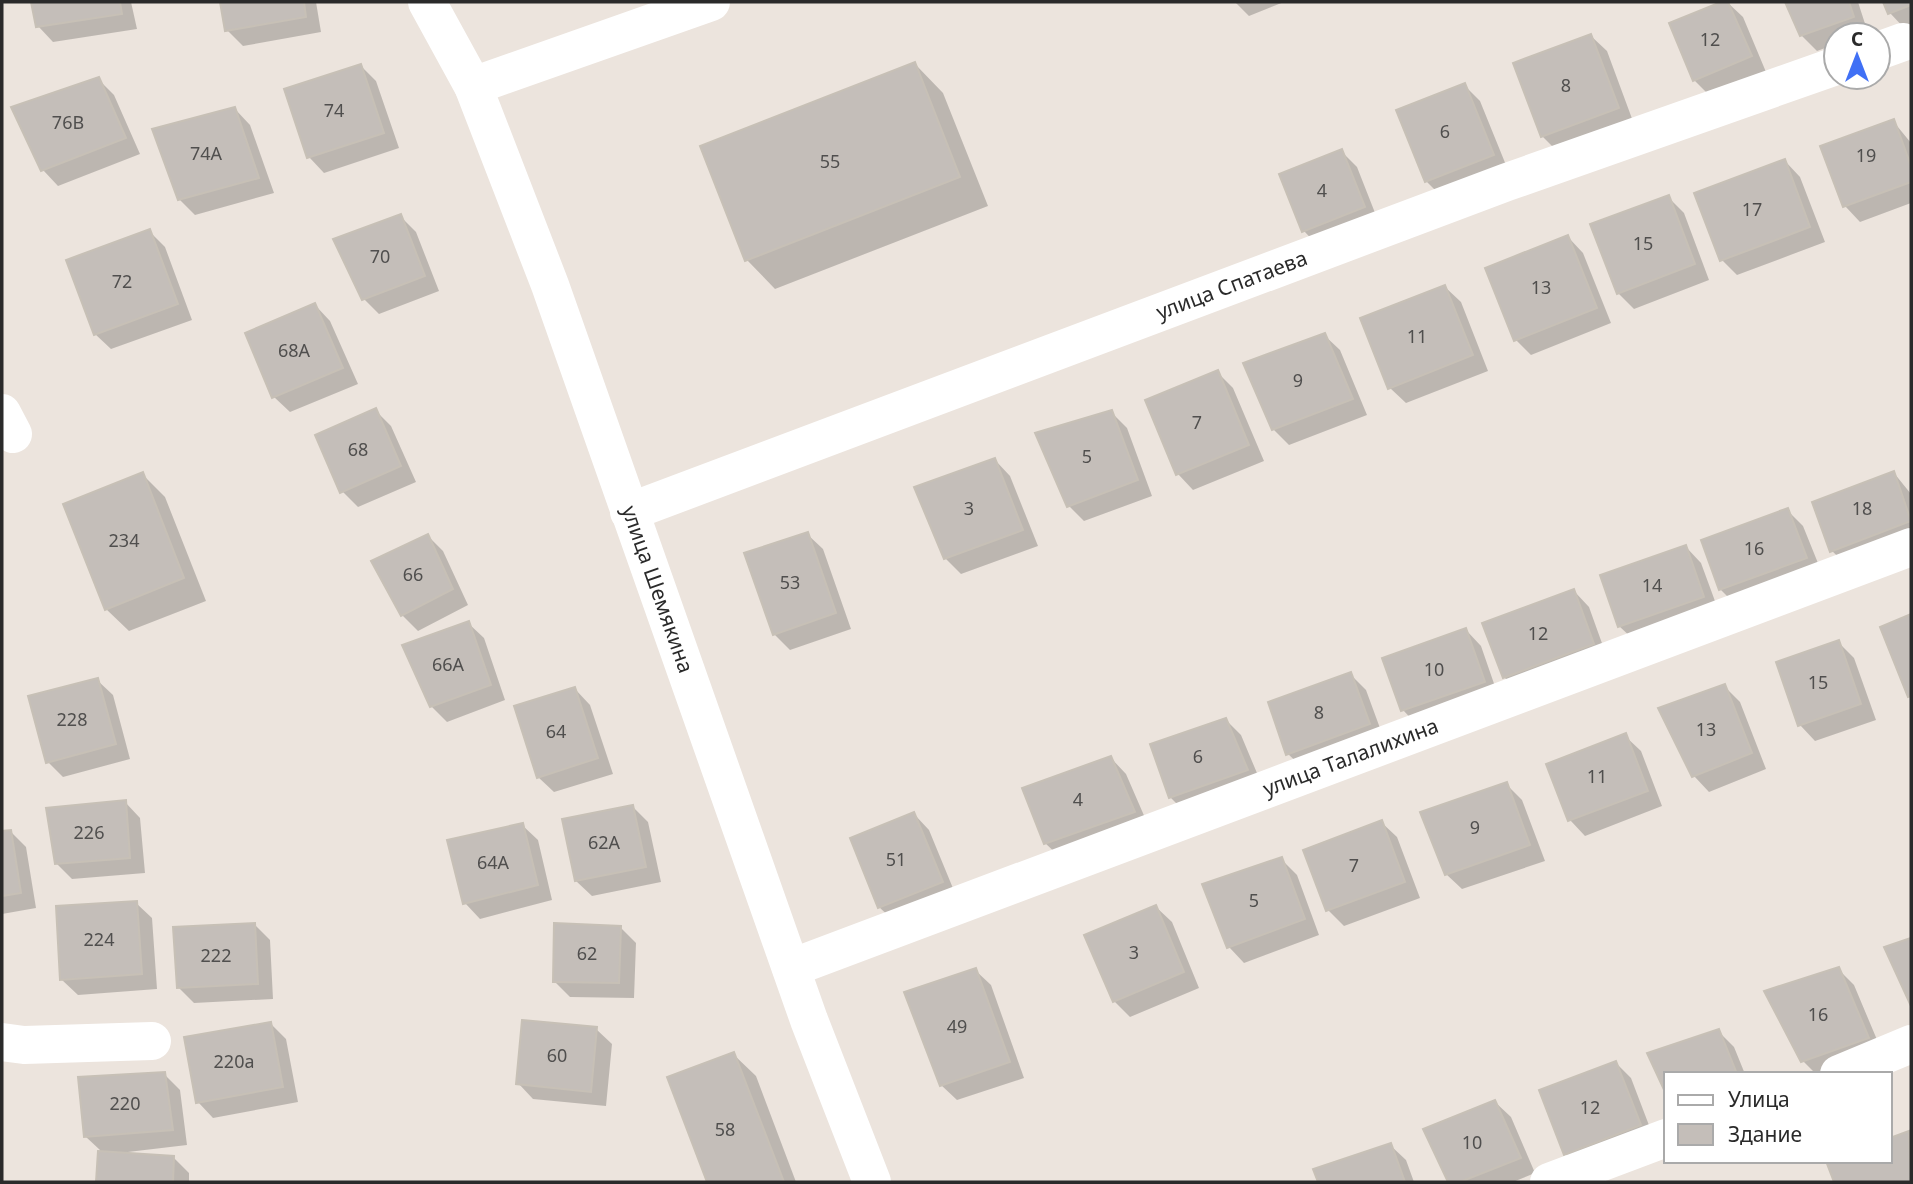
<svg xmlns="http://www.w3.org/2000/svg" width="1913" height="1184" font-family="'Noto Sans',sans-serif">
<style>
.shadow{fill:#0003}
.building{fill:#c4beb9;stroke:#c7c0b6;stroke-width:2}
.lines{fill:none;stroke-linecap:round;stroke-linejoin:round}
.minor{stroke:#fff;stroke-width:38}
.labels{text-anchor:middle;stroke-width:5;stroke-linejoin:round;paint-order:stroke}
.number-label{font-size:18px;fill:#504f4e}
.street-label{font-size:21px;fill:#2a2a2a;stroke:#fff}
</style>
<rect width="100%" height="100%" fill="#ece4dd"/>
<path class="shadow" d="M 32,2 L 131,2 L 137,29 L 53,42 L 38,26 Z
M 222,2 L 316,2 L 321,32 L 243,46 L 227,30 Z
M 1235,2 L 1284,2 L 1249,16 Z
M 1727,2 L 1743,17 L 1766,72 L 1710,96 L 1694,80 L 1671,24 Z
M 1787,2 L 1858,2 L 1868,33 L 1836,35 L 1836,44 L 1817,51 L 1801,35 Z
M 1885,2 L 1911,2 L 1911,27 L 1905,29 L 1890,13 Z
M 1591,36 L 1607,51 L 1634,124 L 1558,152 L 1542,136 Z
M 915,64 L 943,93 L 988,206 L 775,289 L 747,260 Z
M 361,66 L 376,81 L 399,148 L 324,173 L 309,157 Z
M 98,79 L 114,95 L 140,154 L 58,186 L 43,170 Z
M 1464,85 L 1480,101 L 1508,170 L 1442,197 L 1426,181 Z
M 235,109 L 250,125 L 274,193 L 195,215 L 180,200 Z
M 1893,121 L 1911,143 L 1911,203 L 1860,222 L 1845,206 Z
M 1341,151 L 1357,167 L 1379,223 L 1319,247 L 1304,231 Z
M 1785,161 L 1800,177 L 1825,242 L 1737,275 L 1722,260 Z
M 1668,197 L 1684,213 L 1709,280 L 1634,309 L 1618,293 Z
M 400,216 L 416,232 L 439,291 L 379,314 L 364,299 Z
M 149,231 L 165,247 L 192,320 L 111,349 L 95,334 Z
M 1568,237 L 1583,253 L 1611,323 L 1531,355 L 1516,340 Z
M 1445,287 L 1461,302 L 1488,371 L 1406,403 L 1390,388 Z
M 315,305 L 330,321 L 358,384 L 290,412 L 274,397 Z
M 1324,335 L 1340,350 L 1367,415 L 1289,445 L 1273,429 Z
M 1217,372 L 1233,388 L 1264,461 L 1193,490 L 1178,474 Z
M 376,411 L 391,426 L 416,482 L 358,507 L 342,491 Z
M 1111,412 L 1127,428 L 1152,496 L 1084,521 L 1069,506 Z
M 995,460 L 1010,476 L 1038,546 L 961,574 L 945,558 Z
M 1894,473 L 1911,494 L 1911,542 L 1848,566 L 1832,551 Z
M 142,474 L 165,497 L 206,601 L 129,631 L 106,609 Z
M 1787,510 L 1803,526 L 1822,573 L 1736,605 L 1720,589 Z
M 807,534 L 823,549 L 851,629 L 790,650 L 774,634 Z
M 428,536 L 443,551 L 468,605 L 418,631 L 402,615 Z
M 1686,547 L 1701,563 L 1719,612 L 1635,641 L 1619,626 Z
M 1574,591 L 1589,607 L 1608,660 L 1520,693 L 1504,677 Z
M 468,623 L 484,638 L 505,700 L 447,722 L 431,706 Z
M 1466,630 L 1481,646 L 1499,698 L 1418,726 L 1403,710 Z
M 1838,642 L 1854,658 L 1876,720 L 1815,741 L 1800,725 Z
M 1350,674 L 1366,690 L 1384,739 L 1304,769 L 1288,754 Z
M 97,680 L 113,695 L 130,759 L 63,777 L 48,762 Z
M 1724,686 L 1740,702 L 1766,769 L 1709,792 L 1694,776 Z
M 575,689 L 590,705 L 613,774 L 554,792 L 538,777 Z
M 1226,720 L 1241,735 L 1262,785 L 1186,813 L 1170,797 Z
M 1625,736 L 1641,751 L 1662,806 L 1585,836 L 1570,820 L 1548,765 Z
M 1111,758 L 1126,774 L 1149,827 L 1061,858 L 1045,843 Z
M 1506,784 L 1522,800 L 1545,861 L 1462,889 L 1446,874 Z
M 125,802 L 140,818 L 145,873 L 72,879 L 56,863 Z
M 633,807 L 648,822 L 661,882 L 592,896 L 576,881 Z
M 914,814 L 929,830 L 957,898 L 895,922 L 879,907 Z
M 1381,822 L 1397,837 L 1420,898 L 1344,926 L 1328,910 L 1305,851 Z
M 522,825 L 538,840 L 552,900 L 480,919 L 465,903 Z
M 10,831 L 26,847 L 36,908 L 2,914 L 2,833 Z
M 1281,859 L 1297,875 L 1319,935 L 1244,963 L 1229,947 Z
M 136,903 L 152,918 L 157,989 L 78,995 L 62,980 Z
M 1156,907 L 1172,922 L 1199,988 L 1130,1017 L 1114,1001 Z
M 254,924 L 270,940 L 273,999 L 194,1003 L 178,987 Z
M 620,927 L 636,943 L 634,998 L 570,997 L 554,981 Z
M 1838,969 L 1854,985 L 1883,1054 L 1826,1074 L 1816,1074 L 1803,1061 Z
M 975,970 L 991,985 L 1024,1078 L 957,1100 L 941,1085 Z
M 271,1024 L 286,1039 L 298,1102 L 213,1118 L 198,1102 Z
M 596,1029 L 612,1044 L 606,1106 L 533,1099 L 518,1083 Z
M 1718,1031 L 1734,1047 L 1745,1074 L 1666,1074 L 1666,1090 L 1650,1054 Z
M 733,1054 L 756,1076 L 796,1182 L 709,1182 L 669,1078 Z
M 1616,1063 L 1631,1078 L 1655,1141 L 1581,1169 L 1565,1154 Z
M 164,1074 L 180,1090 L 187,1145 L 111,1154 L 174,1158 L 189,1173 L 189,1182 L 98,1182 L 100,1150 L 86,1137 Z
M 1495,1102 L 1511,1117 L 1535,1173 L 1513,1182 L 1450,1182 L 1425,1130 Z
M 1909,1133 L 1911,1182 L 1836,1182 L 1828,1162 L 1890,1161 Z
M 1390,1145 L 1406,1160 L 1414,1182 L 1320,1182 L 1315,1170 Z"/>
<path class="building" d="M 31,2 L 120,2 L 122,14 L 36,27 Z
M 220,2 L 304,2 L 306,17 L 225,31 Z
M 1721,2 L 1728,2 L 1752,56 L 1693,81 L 1669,23 Z
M 1785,2 L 1849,2 L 1854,17 L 1800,36 Z
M 1883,2 L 1911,2 L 1911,5 L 1888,14 Z
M 1591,34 L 1619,108 L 1541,137 L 1513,63 Z
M 915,62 L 960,177 L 745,261 L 700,146 Z
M 361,64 L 384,133 L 307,158 L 284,89 Z
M 99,77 L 126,138 L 41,171 L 11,107 Z
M 1465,83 L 1494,155 L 1425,182 L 1396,110 Z
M 235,107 L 259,178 L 178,200 L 152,129 Z
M 1894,119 L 1911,166 L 1911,182 L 1843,207 L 1820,146 Z
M 1342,149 L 1365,207 L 1302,232 L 1279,174 Z
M 1785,159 L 1810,227 L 1720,261 L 1694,193 Z
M 1669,195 L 1695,264 L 1617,294 L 1590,224 Z
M 401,214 L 425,276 L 362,300 L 333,239 Z
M 150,229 L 178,304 L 94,335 L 66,260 Z
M 1568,235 L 1597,308 L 1514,341 L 1485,268 Z
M 1445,285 L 1473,355 L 1388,389 L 1360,318 Z
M 315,303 L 343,368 L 272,398 L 245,333 Z
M 1325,333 L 1353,399 L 1272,430 L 1243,363 Z
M 1218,370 L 1249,445 L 1176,475 L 1145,400 Z
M 376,408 L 401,466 L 340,493 L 315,435 Z
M 1112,410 L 1138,480 L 1067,507 L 1035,433 Z
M 995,458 L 1023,530 L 944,559 L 914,487 Z
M 1894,471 L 1911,521 L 1830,552 L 1812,502 Z
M 143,472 L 184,578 L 105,610 L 63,504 Z
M 1788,508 L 1807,558 L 1719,590 L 1701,540 Z
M 808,532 L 836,613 L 773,635 L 744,553 Z
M 428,534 L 453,589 L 401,616 L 371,561 Z
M 1686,545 L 1704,597 L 1618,627 L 1600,575 Z
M 1574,589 L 1594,644 L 1503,678 L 1482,623 Z
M 1911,614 L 1911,696 L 1908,697 L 1880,627 Z
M 469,621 L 491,685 L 430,707 L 402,645 Z
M 1466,628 L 1485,682 L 1401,711 L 1382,658 Z
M 1839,640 L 1861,704 L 1798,726 L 1776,662 Z
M 1351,672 L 1370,724 L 1286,755 L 1268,702 Z
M 98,678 L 116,744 L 46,763 L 28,696 Z
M 1725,684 L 1752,753 L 1692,777 L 1658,708 Z
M 575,687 L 598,758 L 537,778 L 514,706 Z
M 1226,718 L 1248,770 L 1169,798 L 1150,744 Z
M 1626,733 L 1648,791 L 1568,821 L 1546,764 Z
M 1111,756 L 1135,812 L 1044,844 L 1022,788 Z
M 1507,782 L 1530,845 L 1445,875 L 1420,812 Z
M 126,800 L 130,858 L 55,864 L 46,808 Z
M 633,805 L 646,867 L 575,881 L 562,819 Z
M 914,812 L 943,882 L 878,908 L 850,838 Z
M 1382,820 L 1405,882 L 1326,911 L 1303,850 Z
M 523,823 L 538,885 L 463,904 L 447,840 Z
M 11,830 L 21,893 L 2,896 L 2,831 Z
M 1282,857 L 1305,919 L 1227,948 L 1202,884 Z
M 137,901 L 142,974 L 60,980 L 56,906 Z
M 1156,905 L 1184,972 L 1113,1002 L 1084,935 Z
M 255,923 L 258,984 L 177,988 L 173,927 Z
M 554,923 L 621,926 L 619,983 L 553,982 Z
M 1911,938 L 1911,1006 L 1884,947 Z
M 1839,967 L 1869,1038 L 1801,1062 L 1764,991 Z
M 976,968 L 1010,1062 L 940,1086 L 904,992 Z
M 522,1020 L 597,1027 L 591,1092 L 516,1084 Z
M 271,1022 L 283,1087 L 196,1103 L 184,1037 Z
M 1719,1029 L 1737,1074 L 1666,1074 L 1666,1094 L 1647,1053 Z
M 734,1052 L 784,1182 L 707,1182 L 667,1077 Z
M 1616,1061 L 1641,1125 L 1564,1155 L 1539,1090 Z
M 165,1072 L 173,1130 L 84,1137 L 78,1077 Z
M 1495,1100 L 1521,1158 L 1460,1182 L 1448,1182 L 1423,1129 Z
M 1909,1131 L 1911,1182 L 1834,1182 L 1826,1161 L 1890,1161 L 1890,1138 Z
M 1391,1143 L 1405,1182 L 1318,1182 L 1313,1169 Z
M 98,1151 L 174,1156 L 173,1182 L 96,1182 Z"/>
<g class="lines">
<g class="minor">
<path id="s1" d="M 427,2 L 473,86 L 550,285 L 809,1020 L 872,1182"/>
<path d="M 1878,51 L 1903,42"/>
<path d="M 473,86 L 711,2"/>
<path d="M 2,413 L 13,434"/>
<path id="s2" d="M 629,512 L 1507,182 L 1836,66"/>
<path id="s3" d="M 791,968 L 1911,547"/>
<path d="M 2,1042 L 24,1045 L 152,1041"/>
<path d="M 1839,1074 L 1911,1044"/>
<path d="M 1549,1182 L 1666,1138"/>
</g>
</g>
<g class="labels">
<g class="number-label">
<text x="1710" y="46">12</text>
<text x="1566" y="92">8</text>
<text x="334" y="117">74</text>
<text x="68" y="129">76В</text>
<text x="1445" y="138">6</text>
<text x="206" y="160">74А</text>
<text x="1866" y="162">19</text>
<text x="830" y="168">55</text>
<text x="1322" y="197">4</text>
<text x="1752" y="216">17</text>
<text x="1643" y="250">15</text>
<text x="380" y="263">70</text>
<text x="122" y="288">72</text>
<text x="1541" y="294">13</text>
<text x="1417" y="343">11</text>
<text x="294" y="357">68А</text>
<text x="1298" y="387">9</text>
<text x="1197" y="429">7</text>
<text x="358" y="456">68</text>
<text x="1087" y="463">5</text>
<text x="969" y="515">3</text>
<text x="1862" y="515">18</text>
<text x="124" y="547">234</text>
<text x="1754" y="555">16</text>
<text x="413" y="581">66</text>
<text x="790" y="589">53</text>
<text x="1652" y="592">14</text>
<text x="1538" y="640">12</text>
<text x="448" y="671">66А</text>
<text x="1434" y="676">10</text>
<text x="1818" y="689">15</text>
<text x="1319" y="719">8</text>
<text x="72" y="726">228</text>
<text x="1706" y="736">13</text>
<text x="556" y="738">64</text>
<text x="1198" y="763">6</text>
<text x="1597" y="783">11</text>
<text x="1078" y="806">4</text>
<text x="1475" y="834">9</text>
<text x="89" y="839">226</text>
<text x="604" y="849">62А</text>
<text x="896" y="866">51</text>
<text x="493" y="869">64А</text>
<text x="1354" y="872">7</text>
<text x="1254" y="907">5</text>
<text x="99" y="946">224</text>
<text x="1134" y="959">3</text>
<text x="587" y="960">62</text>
<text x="216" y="962">222</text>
<text x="1818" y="1021">16</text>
<text x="957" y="1033">49</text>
<text x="557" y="1062">60</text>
<text x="234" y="1068">220а</text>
<text x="125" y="1110">220</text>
<text x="1590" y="1114">12</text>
<text x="725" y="1136">58</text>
<text x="1472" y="1149">10</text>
</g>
<g class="street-label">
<text dy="7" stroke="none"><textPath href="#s2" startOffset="644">улица Спатаева</textPath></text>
<text dy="7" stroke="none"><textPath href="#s1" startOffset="632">улица Шемякина</textPath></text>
<text dy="7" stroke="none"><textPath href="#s3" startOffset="598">улица Талалихина</textPath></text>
</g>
</g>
<rect width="1913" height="1184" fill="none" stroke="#2a2a2a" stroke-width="7"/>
<rect x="1664" y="1072" width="228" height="91" fill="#ffffff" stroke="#aaaaaa" stroke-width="2"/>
<rect x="1678" y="1095" width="35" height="10" fill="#ffffff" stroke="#aaaaaa" stroke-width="2"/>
<text x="1728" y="1107" font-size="21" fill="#2a2a2a">Улица</text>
<rect x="1678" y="1124" width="35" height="21" fill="#c4beb9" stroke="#aaaaaa" stroke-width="2"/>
<text x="1728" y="1142" font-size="21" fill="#2a2a2a">Здание</text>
<g transform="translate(1857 56)"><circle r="33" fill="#ffffff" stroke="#aaaaaa" stroke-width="2"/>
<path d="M0-5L12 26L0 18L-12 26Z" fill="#4070f5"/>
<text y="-10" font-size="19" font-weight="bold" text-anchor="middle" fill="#2a2a2a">С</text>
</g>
</svg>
